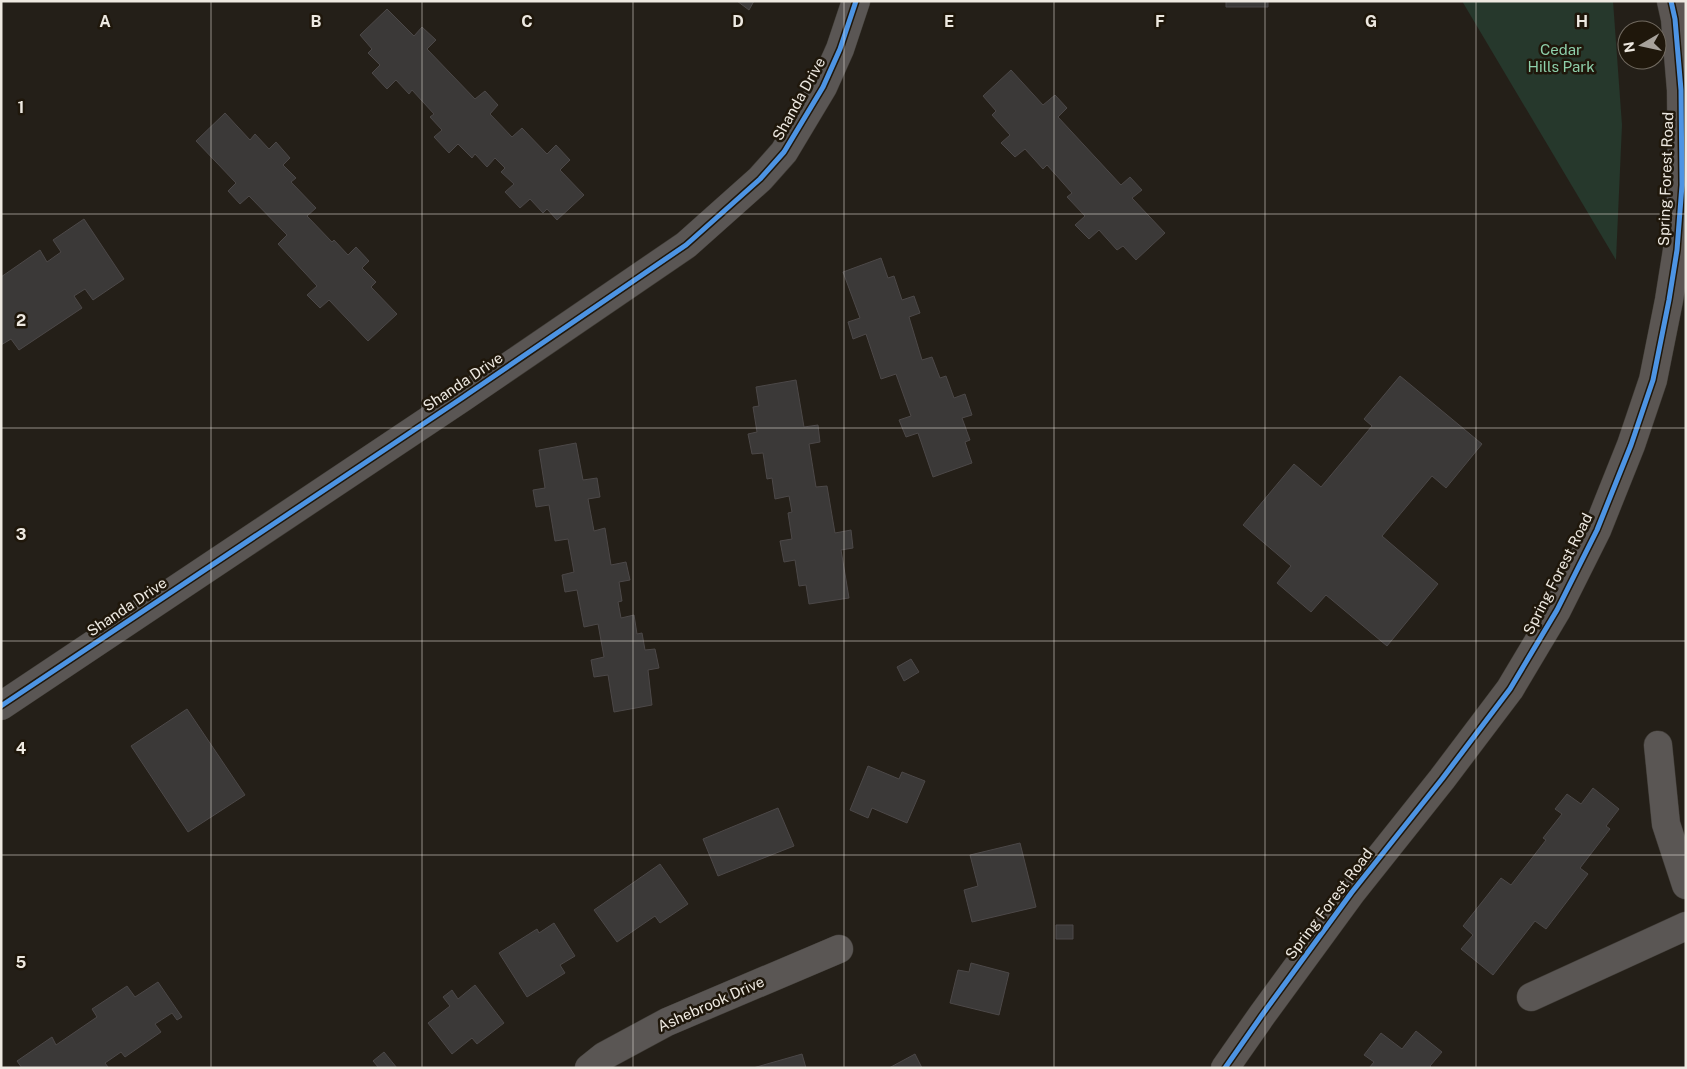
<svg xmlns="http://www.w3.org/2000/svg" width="1687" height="1069" font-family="'Public Sans',sans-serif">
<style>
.green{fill:#26382c}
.building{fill:#3b3938;stroke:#4c4848}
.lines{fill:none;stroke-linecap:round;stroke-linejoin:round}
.minor-casing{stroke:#3f3b35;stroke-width:29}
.major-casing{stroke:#3f3b35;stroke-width:29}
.minor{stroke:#5a5654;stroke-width:28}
.major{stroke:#5b5653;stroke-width:28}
.cycleway-casing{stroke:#1f170b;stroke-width:8}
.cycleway{stroke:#4d94e3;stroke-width:5}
.grid{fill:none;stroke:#eee9e1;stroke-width:1;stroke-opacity:0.55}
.labels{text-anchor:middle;stroke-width:5;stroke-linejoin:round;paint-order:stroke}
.park-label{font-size:15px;fill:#8ed0ab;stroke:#1f170b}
.street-label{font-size:15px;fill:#eee9e1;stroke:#1f170b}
.grid-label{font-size:16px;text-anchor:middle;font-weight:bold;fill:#eee9e1;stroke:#1f170b;stroke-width:5;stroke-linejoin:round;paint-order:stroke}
</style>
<rect width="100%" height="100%" fill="#241f18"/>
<path class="green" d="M 1462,1 L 1613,1 L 1622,125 L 1616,260 Z"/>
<path class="building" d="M 737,1 L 754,1 L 749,10 Z
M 1226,1 L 1268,1 L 1268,7 L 1226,7 Z
M 387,9 L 414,36 L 422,27 L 436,40 L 427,49 L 475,99 L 485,91 L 498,105 L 490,114 L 512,137 L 522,128 L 547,154 L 556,145 L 570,160 L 560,170 L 584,195 L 557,220 L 547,209 L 543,213 L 530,199 L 520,208 L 505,192 L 514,184 L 501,172 L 505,168 L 495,158 L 487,167 L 475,154 L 472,158 L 458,144 L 449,153 L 434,137 L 442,130 L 430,117 L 434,114 L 412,90 L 409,94 L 396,80 L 387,89 L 372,73 L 380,65 L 368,53 L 372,49 L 360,35 Z
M 1011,70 L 1043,105 L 1055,95 L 1067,108 L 1058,117 L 1121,185 L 1130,177 L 1142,190 L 1132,198 L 1165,233 L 1136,260 L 1123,246 L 1117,250 L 1099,230 L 1089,239 L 1075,225 L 1085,216 L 1067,197 L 1072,193 L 1047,165 L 1043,169 L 1025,149 L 1015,157 L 1001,143 L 1010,135 L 992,115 L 996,111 L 983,96 Z
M 225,113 L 250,140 L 255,134 L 269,149 L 276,142 L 290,158 L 283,165 L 296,178 L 291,182 L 316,208 L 307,216 L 332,242 L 334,240 L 348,255 L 356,247 L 369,261 L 362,268 L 376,282 L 371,287 L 397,314 L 368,341 L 329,300 L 320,308 L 307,295 L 317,286 L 278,244 L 287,235 L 249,196 L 240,204 L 228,191 L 236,183 L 196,141 Z
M 84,219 L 124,279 L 93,300 L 85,289 L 74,296 L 82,308 L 19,350 L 11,339 L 1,345 L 1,277 L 40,250 L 47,262 L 61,252 L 53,240 Z
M 881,258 L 888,278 L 894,276 L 902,300 L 914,296 L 920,313 L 909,317 L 922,360 L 932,357 L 940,378 L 946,376 L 954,398 L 965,394 L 972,415 L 962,418 L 970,440 L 965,442 L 972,463 L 933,477 L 918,433 L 906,437 L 899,420 L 911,416 L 896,374 L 881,379 L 866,334 L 853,339 L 848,322 L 860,318 L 843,272 Z
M 1400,376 L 1482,444 L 1446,488 L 1432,476 L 1382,536 L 1438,584 L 1387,646 L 1326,595 L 1311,612 L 1277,583 L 1291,566 L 1243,525 L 1294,464 L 1321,487 L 1372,426 L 1364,419 Z
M 796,380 L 804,427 L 818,425 L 820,442 L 809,444 L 816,487 L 827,486 L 835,533 L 851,530 L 853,548 L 841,550 L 849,598 L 809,604 L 806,585 L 799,586 L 795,560 L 784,562 L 780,541 L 792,539 L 788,513 L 792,512 L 789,496 L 775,499 L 772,478 L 767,479 L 763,453 L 752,454 L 748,434 L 757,432 L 753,407 L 759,406 L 756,387 Z
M 576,443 L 583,480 L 597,478 L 600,497 L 588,499 L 594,531 L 605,528 L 611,565 L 626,562 L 630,580 L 619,582 L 622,601 L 618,602 L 621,618 L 634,615 L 637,634 L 642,633 L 645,650 L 655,649 L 659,668 L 648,670 L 652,705 L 614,712 L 608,675 L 594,677 L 591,660 L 604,657 L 598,624 L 584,627 L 577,590 L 565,592 L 562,575 L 574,572 L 568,539 L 555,541 L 549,505 L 536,507 L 533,490 L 545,488 L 539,450 Z
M 911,659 L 919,672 L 904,681 L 897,667 Z
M 187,709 L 245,795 L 188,832 L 131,746 Z
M 868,766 L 899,779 L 902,772 L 925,781 L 907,823 L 872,808 L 868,818 L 850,810 Z
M 1593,788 L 1619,809 L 1606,826 L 1610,829 L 1580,868 L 1588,874 L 1546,929 L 1535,921 L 1493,975 L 1461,949 L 1473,935 L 1463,926 L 1501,878 L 1511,885 L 1546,840 L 1543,838 L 1562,814 L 1555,809 L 1567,794 L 1581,804 Z
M 778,808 L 794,846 L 718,876 L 703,839 Z
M 1020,843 L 1036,907 L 972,922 L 964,890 L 978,886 L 970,855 Z
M 660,864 L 688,904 L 660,923 L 655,916 L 617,942 L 594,910 Z
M 554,923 L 575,956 L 560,965 L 565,973 L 527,997 L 499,953 L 537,929 L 539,933 Z
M 1056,925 L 1073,925 L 1073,939 L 1056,939 Z
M 971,963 L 1009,973 L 999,1015 L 950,1003 L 958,970 L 969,972 Z
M 158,982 L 182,1017 L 177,1020 L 172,1013 L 155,1024 L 161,1032 L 125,1057 L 121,1052 L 105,1063 L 108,1067 L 107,1068 L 22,1068 L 17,1061 L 52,1037 L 56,1045 L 97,1017 L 92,1009 L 127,986 L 135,997 Z
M 475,985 L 504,1023 L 477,1044 L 472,1038 L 452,1054 L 428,1023 L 450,1006 L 443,997 L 452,990 L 458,999 Z
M 1416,1031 L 1442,1052 L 1430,1066 L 1432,1068 L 1369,1068 L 1374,1062 L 1364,1055 L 1381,1033 L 1402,1049 Z
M 384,1052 L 397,1068 L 379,1068 L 373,1061 Z
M 802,1054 L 806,1068 L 753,1068 Z
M 915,1054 L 922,1068 L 889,1068 Z"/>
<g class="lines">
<defs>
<path id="minor" d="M 1,706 L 462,398 L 686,245 L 760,179 L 784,152 L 823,87 L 840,49 L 856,1
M 1658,745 L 1666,824 L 1686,885
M 1531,997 L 1686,926
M 589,1068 L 604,1056 L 667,1022 L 839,949"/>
<path id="major" d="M 1225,1068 L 1262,1015 L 1352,892 L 1442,779 L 1510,689 L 1557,610 L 1597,530 L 1631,445 L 1653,380 L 1669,300 L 1677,250 L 1682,185 L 1681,90 L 1675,19 L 1671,1"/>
</defs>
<use href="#minor" class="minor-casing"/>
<use href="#major" class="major-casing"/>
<use href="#minor" class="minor"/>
<use href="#major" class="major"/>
<defs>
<path id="cycleway" d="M 1,706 L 462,398 L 686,245 L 760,179 L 784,152 L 823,87 L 840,49 L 856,1
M 1225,1068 L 1262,1015 L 1352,892 L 1442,779 L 1510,689 L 1557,610 L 1597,530 L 1631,445 L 1653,380 L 1669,300 L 1677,250 L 1682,185 L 1681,90 L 1675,19 L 1671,1"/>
</defs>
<use href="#cycleway" class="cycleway-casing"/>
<use href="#cycleway" class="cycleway"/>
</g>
<path class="grid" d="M 211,1 L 211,1068M 422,1 L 422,1068M 633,1 L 633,1068M 844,1 L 844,1068M 1054,1 L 1054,1068M 1265,1 L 1265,1068M 1476,1 L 1476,1068M 1,214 L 1686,214M 1,428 L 1686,428M 1,641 L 1686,641M 1,855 L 1686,855"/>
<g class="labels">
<g class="park-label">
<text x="1561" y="55">Cedar<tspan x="1561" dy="17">Hills Park</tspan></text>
</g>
<g class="street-label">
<text transform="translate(799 99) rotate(-61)" y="5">Shanda Drive</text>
<text transform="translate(1666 179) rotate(-88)" y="5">Spring Forest Road</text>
<text transform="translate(463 382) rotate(-34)" y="5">Shanda Drive</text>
<text transform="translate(1558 574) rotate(-63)" y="5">Spring Forest Road</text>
<text transform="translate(127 607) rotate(-34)" y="5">Shanda Drive</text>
<text transform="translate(1329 904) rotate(-53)" y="5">Spring Forest Road</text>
<text transform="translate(711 1004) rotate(-24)" y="5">Ashebrook Drive</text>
</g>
</g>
<g class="grid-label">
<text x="105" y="27">A</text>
<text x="316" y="27">B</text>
<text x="527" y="27">C</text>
<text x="738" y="27">D</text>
<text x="949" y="27">E</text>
<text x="1160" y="27">F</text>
<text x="1371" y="27">G</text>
<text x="1582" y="27">H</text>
<text x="21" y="113">1</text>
<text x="21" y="326">2</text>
<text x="21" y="540">3</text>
<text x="21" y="754">4</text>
<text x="21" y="968">5</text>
</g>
<rect width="1687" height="1069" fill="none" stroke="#eee9e1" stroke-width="5"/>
<g transform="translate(1642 45) rotate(261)"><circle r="24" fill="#1f170b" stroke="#726b61"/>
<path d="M0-4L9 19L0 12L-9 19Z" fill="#a7a29b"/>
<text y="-8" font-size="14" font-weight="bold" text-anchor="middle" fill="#eee9e1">N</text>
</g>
</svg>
